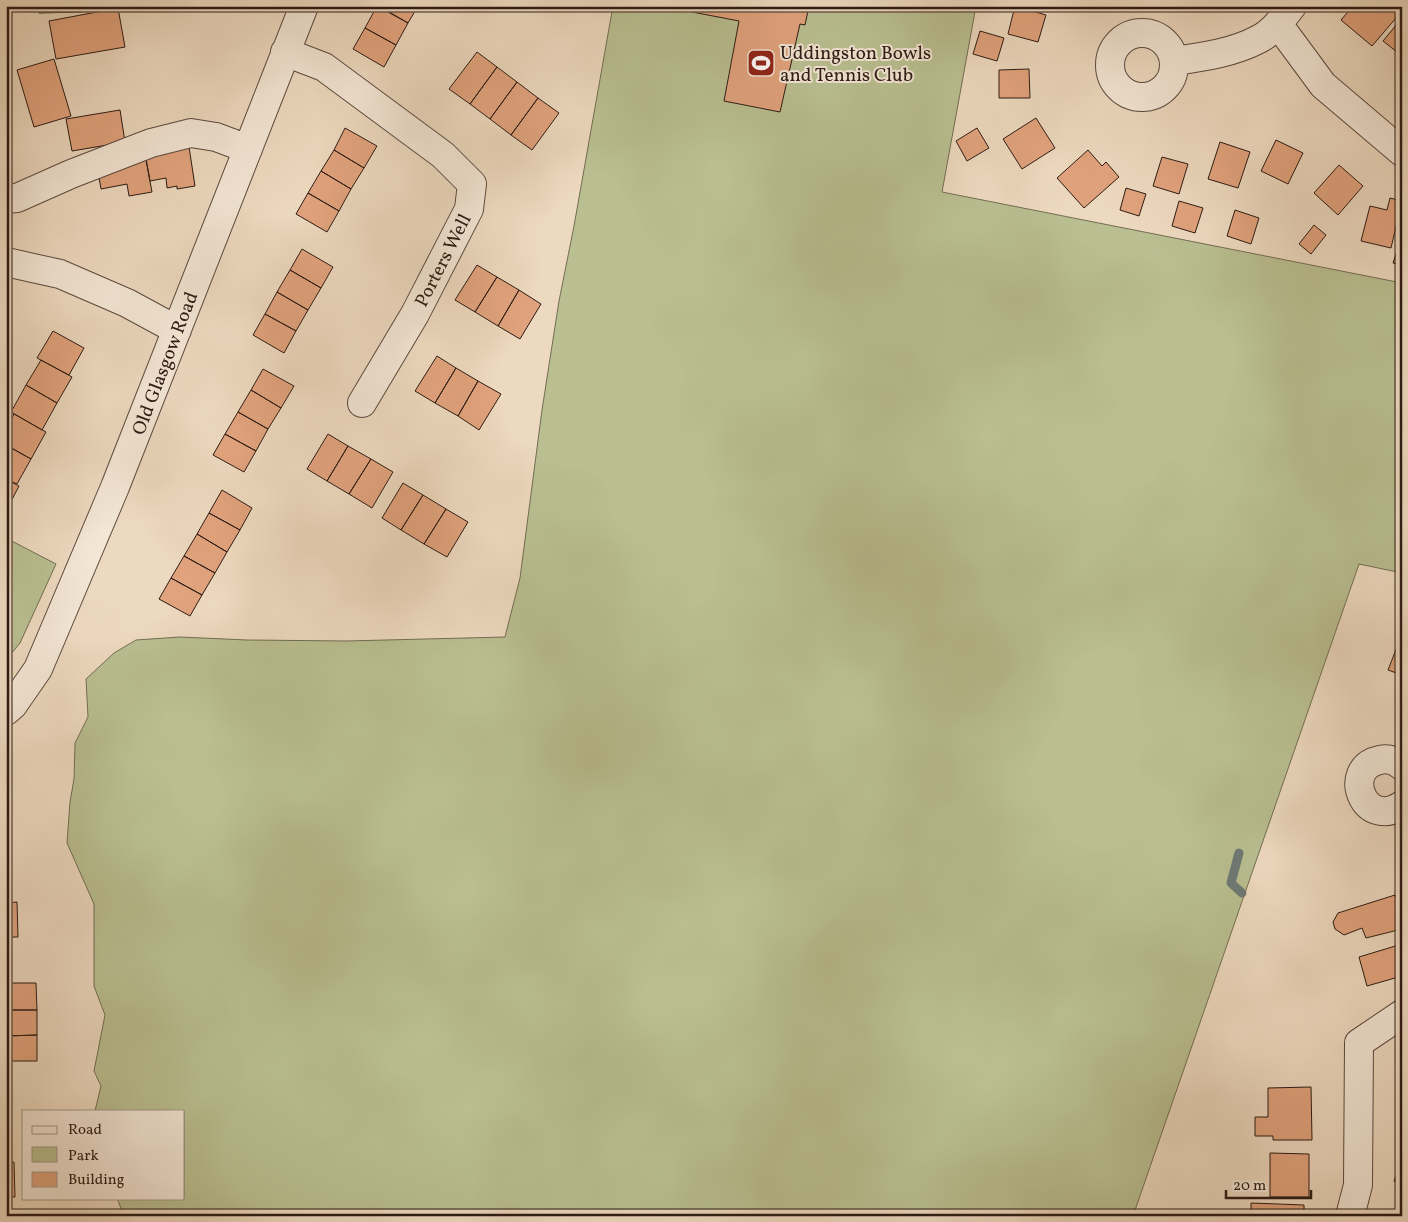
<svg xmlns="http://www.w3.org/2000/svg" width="1408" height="1222" font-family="Vollkorn,serif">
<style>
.green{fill:#b9bf91;stroke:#726d53}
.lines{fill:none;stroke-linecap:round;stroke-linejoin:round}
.stream{stroke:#6d7a75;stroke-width:9}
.building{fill:#e1a37d;stroke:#2c1b15}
.minor-casing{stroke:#5c4a40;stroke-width:30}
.minor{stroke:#f3e6d5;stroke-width:28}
.labels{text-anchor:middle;stroke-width:4;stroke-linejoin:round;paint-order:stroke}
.poi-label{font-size:19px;fill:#2c1b15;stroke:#f3e6d5;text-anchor:start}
.street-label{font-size:19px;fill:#2c1b15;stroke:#f3e6d5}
</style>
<rect width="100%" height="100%" fill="#edd9bf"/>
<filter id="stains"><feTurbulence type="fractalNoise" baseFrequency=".004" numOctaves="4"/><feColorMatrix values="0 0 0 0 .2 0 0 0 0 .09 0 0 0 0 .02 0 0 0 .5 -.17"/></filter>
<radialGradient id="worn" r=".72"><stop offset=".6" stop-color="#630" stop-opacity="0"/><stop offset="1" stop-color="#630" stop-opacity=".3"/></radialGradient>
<path class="green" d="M 613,6 L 976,6 L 942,192 L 1402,283 L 1402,573 L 1359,564 L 1133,1216 L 124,1216 L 117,1198 L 184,1198 L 184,1111 L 95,1111 L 101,1086 L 94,1071 L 105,1015 L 94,986 L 94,904 L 67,843 L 70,802 L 74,779 L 75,743 L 88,717 L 86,679 L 114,653 L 136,640 L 180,637 L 247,640 L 346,641 L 505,637 L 520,578 L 542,410 L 559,301 L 574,226 Z
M 6,538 L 56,564 L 20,643 L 6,660 Z"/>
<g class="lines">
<path class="stream" d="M 1239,853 L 1231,883 L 1242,893"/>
</g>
<path class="building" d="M 39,6 L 82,6 L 82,12 L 39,13 Z
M 377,6 L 408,23 L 396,45 L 365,28 Z
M 379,6 L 418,6 L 408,23 Z
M 661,6 L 809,6 L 805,25 L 800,24 L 780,112 L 724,101 L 739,21 Z
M 1015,6 L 1046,15 L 1038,42 L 1008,34 Z
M 1353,6 L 1402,6 L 1402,11 L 1372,46 L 1341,20 Z
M 118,8 L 125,47 L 56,59 L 49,21 Z
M 1402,18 L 1402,56 L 1383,41 Z
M 365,28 L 396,45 L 384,67 L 353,49 Z
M 980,31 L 1004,38 L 997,61 L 973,54 Z
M 477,52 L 497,67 L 470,104 L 449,89 Z
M 54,59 L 71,116 L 34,127 L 17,70 Z
M 497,67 L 517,82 L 490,119 L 470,104 Z
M 1029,69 L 1030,98 L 999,98 L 999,70 Z
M 517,82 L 538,98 L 511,135 L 490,119 Z
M 538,98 L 559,113 L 532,150 L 511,135 Z
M 120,110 L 125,142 L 72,151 L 66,119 Z
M 1036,118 L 1055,148 L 1022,169 L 1003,139 Z
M 345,128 L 377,146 L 364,168 L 334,150 Z
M 977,128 L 989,148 L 967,161 L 956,141 Z
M 1276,140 L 1303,153 L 1288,184 L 1261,171 Z
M 1220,142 L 1250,152 L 1238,188 L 1208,179 Z
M 189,147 L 195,186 L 177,189 L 177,186 L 167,188 L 166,178 L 150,181 L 145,154 Z
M 334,150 L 364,168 L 351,189 L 321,171 Z
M 1088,150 L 1102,166 L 1106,162 L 1119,177 L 1084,208 L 1057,178 Z
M 145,154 L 152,192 L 129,196 L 127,184 L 101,189 L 97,166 Z
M 1162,157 L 1188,164 L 1179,194 L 1153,186 Z
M 1339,165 L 1363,186 L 1338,215 L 1314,193 Z
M 321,171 L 351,189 L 339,211 L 308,193 Z
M 1126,188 L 1146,194 L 1139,216 L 1120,210 Z
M 308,193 L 339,211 L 327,232 L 296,214 Z
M 1390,198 L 1402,201 L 1391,248 L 1361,241 L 1370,206 L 1387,210 Z
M 1179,201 L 1203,208 L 1195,233 L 1172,226 Z
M 1235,210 L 1259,218 L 1251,244 L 1227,236 Z
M 1314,225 L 1326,235 L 1311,254 L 1299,244 Z
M 302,249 L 333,267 L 321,288 L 290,270 Z
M 1397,251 L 1402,252 L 1402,265 L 1393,263 Z
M 477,265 L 497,277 L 475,312 L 455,300 Z
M 290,270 L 321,288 L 308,310 L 277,292 Z
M 497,277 L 519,290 L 498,326 L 475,312 Z
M 519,290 L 541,304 L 520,339 L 498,326 Z
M 277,292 L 308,310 L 296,331 L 265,314 Z
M 265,314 L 296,331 L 284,353 L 253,335 Z
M 53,331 L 84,348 L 69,375 L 37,358 Z
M 437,356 L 456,368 L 435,403 L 415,391 Z
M 41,360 L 72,377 L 57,403 L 26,385 Z
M 456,368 L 478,381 L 458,416 L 435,403 Z
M 263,369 L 294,386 L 281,408 L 251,390 Z
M 478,381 L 501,394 L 479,430 L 458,416 Z
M 26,385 L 57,403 L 42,430 L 11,412 Z
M 251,390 L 281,408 L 268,429 L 238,412 Z
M 238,412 L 268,429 L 256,451 L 225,434 Z
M 14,414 L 46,432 L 31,459 L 6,445 L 6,429 Z
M 225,434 L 256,451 L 244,472 L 213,455 Z
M 328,434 L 348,446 L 327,481 L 307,469 Z
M 6,445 L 31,459 L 17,484 L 6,479 Z
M 348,446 L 371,459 L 349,494 L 327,481 Z
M 371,459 L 393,472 L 372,508 L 349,494 Z
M 6,479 L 19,486 L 6,511 Z
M 403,483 L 423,495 L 401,530 L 382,518 Z
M 222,490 L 252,508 L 240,530 L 209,513 Z
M 423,495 L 446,509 L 424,544 L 401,530 Z
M 446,509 L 468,522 L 447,557 L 424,544 Z
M 209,513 L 240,530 L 227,552 L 197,534 Z
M 197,534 L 227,552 L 215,573 L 184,556 Z
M 184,556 L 215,573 L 202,595 L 171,578 Z
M 171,578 L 202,595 L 190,616 L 159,599 Z
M 1397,647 L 1402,649 L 1402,675 L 1388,670 Z
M 1395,895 L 1402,913 L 1402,929 L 1366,938 L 1362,928 L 1344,935 L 1335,929 L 1333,922 L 1338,913 Z
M 17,902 L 18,937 L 6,937 L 6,903 Z
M 1402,944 L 1402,976 L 1367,986 L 1359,957 Z
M 6,983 L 36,983 L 37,1010 L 6,1010 Z
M 6,1010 L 37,1010 L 37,1035 L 6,1036 Z
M 37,1035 L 37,1061 L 6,1061 L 6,1036 Z
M 1311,1087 L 1312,1140 L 1273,1140 L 1273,1136 L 1255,1136 L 1255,1117 L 1268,1117 L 1268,1088 Z
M 1270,1153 L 1309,1154 L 1309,1197 L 1270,1197 Z
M 14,1162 L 15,1197 L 6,1197 L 6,1163 Z
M 1402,1164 L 1402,1185 L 1394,1181 Z
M 1251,1203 L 1304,1205 L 1304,1216 L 1251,1216 Z"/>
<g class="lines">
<defs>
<path id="minor" d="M 1278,24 L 1323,85 L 1402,152
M1110 65a32 32 0 1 1 64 0a32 32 0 1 1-64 0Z
M 285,52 L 324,67 L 443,155 L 472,184 L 469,209 L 415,314 L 362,403
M 1174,61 C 1202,57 1233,53 1259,39 C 1273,32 1283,18 1292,6
M 6,199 L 17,198 L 71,174 L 151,143 L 191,133 L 216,137 L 248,149
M 6,262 L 60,274 L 127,303 L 177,330
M 6,711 L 13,705 L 38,669 L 115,487 L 304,6
M 1402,766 C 1396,761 1388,758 1380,760 C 1340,768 1364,831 1402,805
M 1350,1216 L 1358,1185 L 1359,1043 L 1402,1014"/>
</defs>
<use href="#minor" class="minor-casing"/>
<use href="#minor" class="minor"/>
</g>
<defs>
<symbol id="stadium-square" viewBox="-11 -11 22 22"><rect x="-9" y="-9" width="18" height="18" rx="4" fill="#8f2418" stroke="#f3e6d5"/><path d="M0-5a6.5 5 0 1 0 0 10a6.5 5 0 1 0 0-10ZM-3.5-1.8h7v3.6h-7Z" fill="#fff"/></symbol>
</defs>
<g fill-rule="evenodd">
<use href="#stadium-square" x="745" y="47" width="32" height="32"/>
</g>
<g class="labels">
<g class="poi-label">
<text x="780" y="59">Uddingston Bowls<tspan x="780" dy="22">and Tennis Club</tspan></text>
</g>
<g class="street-label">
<text transform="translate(442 260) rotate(-63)" y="7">Porters Well</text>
<text transform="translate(164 363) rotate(-69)" y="7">Old Glasgow Road</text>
</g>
</g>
<rect width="1408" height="1222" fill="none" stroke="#edd9bf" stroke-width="25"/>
<rect x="8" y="8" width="1393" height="1207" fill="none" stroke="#2c1b15" stroke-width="2.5"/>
<rect x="12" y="12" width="1383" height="1197" fill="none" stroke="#2c1b15"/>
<rect x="22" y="1110" width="162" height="90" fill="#f3e6d5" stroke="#a39588"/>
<rect x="32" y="1126" width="25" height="8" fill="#f3e6d5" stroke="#a39588"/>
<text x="68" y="1134" font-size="15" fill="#2c1b15">Road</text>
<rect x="32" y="1147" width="25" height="15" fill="#b9bf91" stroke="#a39588"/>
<text x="68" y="1160" font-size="15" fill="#2c1b15">Park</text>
<rect x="32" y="1172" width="25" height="15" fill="#e1a37d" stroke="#a39588"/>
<text x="68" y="1184" font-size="15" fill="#2c1b15">Building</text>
<path d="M1226 1190v8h85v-8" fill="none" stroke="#2c1b15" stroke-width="2.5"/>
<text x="1233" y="1190" font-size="15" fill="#2c1b15" stroke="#f3e6d5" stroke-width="4" paint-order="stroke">20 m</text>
<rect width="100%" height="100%" filter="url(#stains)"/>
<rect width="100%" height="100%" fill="url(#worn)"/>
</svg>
